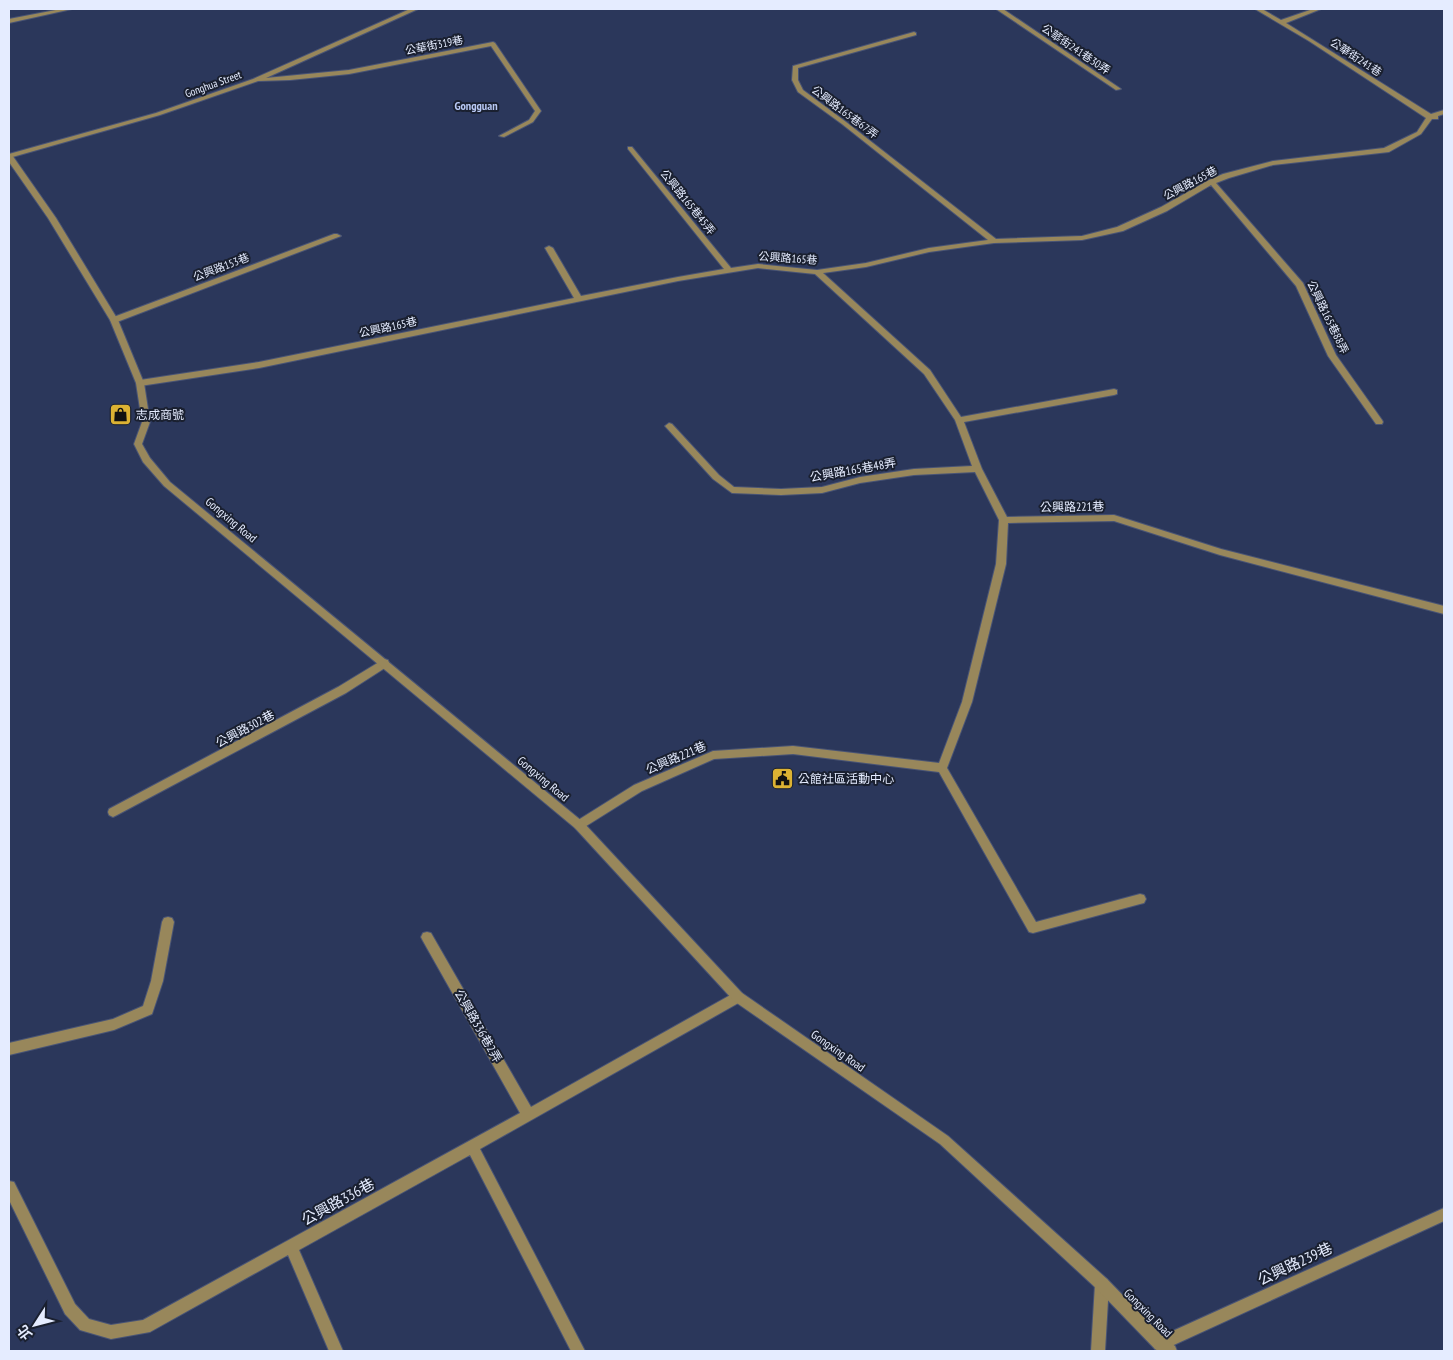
<svg xmlns="http://www.w3.org/2000/svg" width="1453" height="1360" font-family="'PT Sans Narrow','Noto Sans TC',sans-serif">
<style>
.lines{fill:none;stroke-linecap:round;stroke-linejoin:round}
.service-casing{stroke:#495475;stroke-width:2}
.minor-casing{stroke:#495475;stroke-width:2}
.service{fill:#98875b;fill-rule:evenodd}
.minor{fill:#98875b;fill-rule:evenodd}
.labels{text-anchor:middle;stroke-width:4;stroke-linejoin:round;paint-order:stroke}
.far-street-label{font-size:11px;fill:#e5ecff;stroke:#1a2030}
.far-quarter-label{font-size:12px;font-weight:bold;fill:#b8c8f4;stroke:#1a2030}
.poi-label{font-size:12px;fill:#e5ecff;stroke:#1a2030;text-anchor:start}
.street-label{font-size:12px;fill:#e5ecff;stroke:#1a2030}
.near-street-label{font-size:15px;fill:#e5ecff;stroke:#1a2030}
</style>
<rect width="100%" height="100%" fill="#2b375b"/>
<g class="lines">
<defs>
<path id="service" d="M 61,9 L 72,9 L 9,23 L 9,19 Z
M 410,9 L 418,9 L 266,78 L 349,70 L 493,42 L 495,43 L 541,111 L 533,122 L 504,137 L 499,136 L 529,120 L 535,111 L 491,46 L 349,74 L 290,80 L 258,81 L 160,115 L 9,158 L 9,154 L 156,113 L 253,79 Z
M 996,9 L 1003,9 L 1121,89 L 1116,90 Z
M 1255,9 L 1262,9 L 1281,20 L 1313,9 L 1321,9 L 1286,23 L 1431,114 L 1444,110 L 1444,114 L 1438,116 L 1438,119 L 1432,119 L 1421,134 L 1389,152 L 1273,165 L 1229,178 L 1216,183 L 1303,283 L 1336,355 L 1382,420 L 1383,422 L 1382,424 L 1376,424 L 1328,356 L 1296,286 L 1211,185 L 1167,211 L 1123,231 L 1082,240 L 994,243 L 929,252 L 866,267 L 823,273 L 930,370 L 961,417 L 1114,389 L 1117,390 L 1117,394 L 1114,395 L 964,422 L 982,469 L 1007,517 L 1114,515 L 1221,549 L 1444,606 L 1444,614 L 1220,555 L 1114,521 L 1008,523 L 1006,564 L 972,702 L 947,768 L 1036,922 L 1140,894 L 1144,895 L 1146,899 L 1144,903 L 1140,904 L 1033,933 L 1029,932 L 939,772 L 793,754 L 714,759 L 642,791 L 583,828 L 579,830 L 575,828 L 574,825 L 575,822 L 634,785 L 713,751 L 793,746 L 939,763 L 962,702 L 996,564 L 999,520 L 975,472 L 914,475 L 860,483 L 822,493 L 781,495 L 732,493 L 713,479 L 665,426 L 669,423 L 672,424 L 719,475 L 734,487 L 781,489 L 822,487 L 860,477 L 914,469 L 972,466 L 955,420 L 924,374 L 815,274 L 758,268 L 678,281 L 259,368 L 140,386 L 136,383 L 140,380 L 259,362 L 574,298 L 545,248 L 549,246 L 553,248 L 581,296 L 678,277 L 724,269 L 628,149 L 628,147 L 632,147 L 731,268 L 758,264 L 817,270 L 866,263 L 929,248 L 988,240 L 842,124 L 798,92 L 792,80 L 793,66 L 914,32 L 916,33 L 916,35 L 798,68 L 798,80 L 803,90 L 846,122 L 996,239 L 1082,236 L 1117,227 L 1161,207 L 1209,180 L 1223,174 L 1273,161 L 1384,148 L 1417,132 L 1426,118 L 1309,41 Z
M 334,234 L 337,234 L 341,236 L 117,322 L 114,323 L 110,320 L 111,318 Z
M 384,659 L 388,660 L 389,663 L 388,666 L 346,693 L 117,815 L 113,817 L 109,815 L 108,812 L 109,809 L 338,687 Z
M 168,917 L 172,918 L 174,922 L 163,981 L 152,1014 L 114,1030 L 9,1055 L 9,1043 L 113,1019 L 143,1006 L 151,981 L 162,922 L 164,918 Z
M 427,932 L 431,933 L 531,1107 L 734,993 L 738,992 L 742,993 L 744,997 L 742,1001 L 480,1149 L 585,1351 L 571,1351 L 470,1155 L 299,1250 L 343,1351 L 329,1351 L 288,1255 L 150,1332 L 111,1339 L 80,1330 L 65,1314 L 9,1200 L 9,1181 L 14,1182 L 75,1304 L 89,1319 L 111,1325 L 143,1320 L 520,1113 L 423,941 L 421,937 L 423,933 Z
M 1444,1208 L 1444,1221 L 1165,1349 L 1160,1351 L 1155,1349 L 1153,1344 L 1155,1339 Z
M 1102,1277 L 1107,1279 L 1109,1284 L 1105,1351 L 1091,1351 L 1095,1284 L 1097,1279 Z"/>
<path id="minor" d="M 9,155 L 12,155 L 56,218 L 118,320 L 144,383 L 150,422 L 142,444 L 150,458 L 170,482 L 583,822 L 742,993 L 948,1136 L 1107,1279 L 1165,1339 L 1175,1346 L 1177,1351 L 1159,1351 L 1155,1349 L 1097,1289 L 940,1144 L 734,1001 L 575,828 L 164,486 L 143,462 L 134,444 L 142,422 L 136,383 L 110,320 L 48,218 L 9,162 Z"/>
</defs>
<use href="#service" class="service-casing"/>
<use href="#minor" class="minor-casing"/>
<use href="#service" class="service"/>
<use href="#minor" class="minor"/>
</g>
<defs>
<symbol id="shop-square" viewBox="-11 -11 22 22"><rect x="-9" y="-9" width="18" height="18" rx="4" fill="#dcb233" stroke="#1a2030"/><path d="M-5-2.5h2.3a2.7 3.5 0 0 1 5.4 0H5L5.5 6h-11ZM-1.5-2.5h3a1.5 2.3 0 0 0-3 0Z" fill="#111"/></symbol>
<symbol id="civic-square" viewBox="-11 -11 22 22"><rect x="-9" y="-9" width="18" height="18" rx="4" fill="#dcb233" stroke="#1a2030"/><path d="M-.6-6.5H3V-4.5H.6V-3L4-1V1h2V6H-6V1h2V-1L-.6-3ZM-1.2 2.5V6h2.4V2.5Z" fill="#111"/></symbol>
</defs>
<g fill-rule="evenodd">
<use href="#shop-square" x="108" y="402" width="25" height="25"/>
<use href="#civic-square" x="770" y="766" width="25" height="25"/>
</g>
<g class="labels">
<g class="far-street-label">
<text transform="translate(434 45) rotate(-11)" y="4">公華街319巷</text>
<text transform="translate(1076 49) rotate(34)" y="4">公華街241巷30弄</text>
<text transform="translate(1356 57) rotate(33)" y="4">公華街241巷</text>
<text transform="translate(213 84) rotate(-20)" y="4">Gonghua Street</text>
<text transform="translate(845 112) rotate(37)" y="4">公興路165巷67弄</text>
<text transform="translate(1190 183) rotate(-28)" y="4">公興路165巷</text>
<text transform="translate(688 202) rotate(51)" y="4">公興路165巷45弄</text>
<text transform="translate(788 258) rotate(4)" y="4">公興路165巷</text>
<text transform="translate(221 267) rotate(-21)" y="4">公興路153巷</text>
<text transform="translate(1328 317) rotate(64)" y="4">公興路165巷88弄</text>
<text transform="translate(388 327) rotate(-12)" y="4">公興路165巷</text>
</g>
<g class="far-quarter-label">
<text x="476" y="110">Gongguan</text>
</g>
<g class="poi-label">
<text x="136" y="419">志成商號</text>
<text x="798" y="783">公館社區活動中心</text>
</g>
<g class="street-label">
<text transform="translate(853 470) rotate(-10)" y="4">公興路165巷48弄</text>
<text transform="translate(1072 507) rotate(-1)" y="4">公興路221巷</text>
<text transform="translate(231 520) rotate(40)" y="4">Gongxing Road</text>
<text transform="translate(245 729) rotate(-28)" y="4">公興路302巷</text>
<text transform="translate(676 758) rotate(-23)" y="4">公興路221巷</text>
<text transform="translate(543 779) rotate(40)" y="4">Gongxing Road</text>
<text transform="translate(478 1026) rotate(60)" y="4">公興路336巷2弄</text>
<text transform="translate(838 1051) rotate(35)" y="4">Gongxing Road</text>
<text transform="translate(1148 1313) rotate(45)" y="4">Gongxing Road</text>
</g>
<g class="near-street-label">
<text transform="translate(338 1202) rotate(-29)" y="5">公興路336巷</text>
<text transform="translate(1295 1264) rotate(-25)" y="5">公興路239巷</text>
</g>
</g>
<rect width="1453" height="1360" fill="none" stroke="#e5ecff" stroke-width="20"/>
<g transform="translate(35 1325) rotate(234)" stroke="#1a2030" stroke-width="4" paint-order="stroke">
<path d="M0-4L9 19L0 12L-9 19Z" fill="#e5ecff"/>
<text y="-8" font-size="14" font-weight="bold" text-anchor="middle" fill="#e5ecff">北</text>
</g>
</svg>
